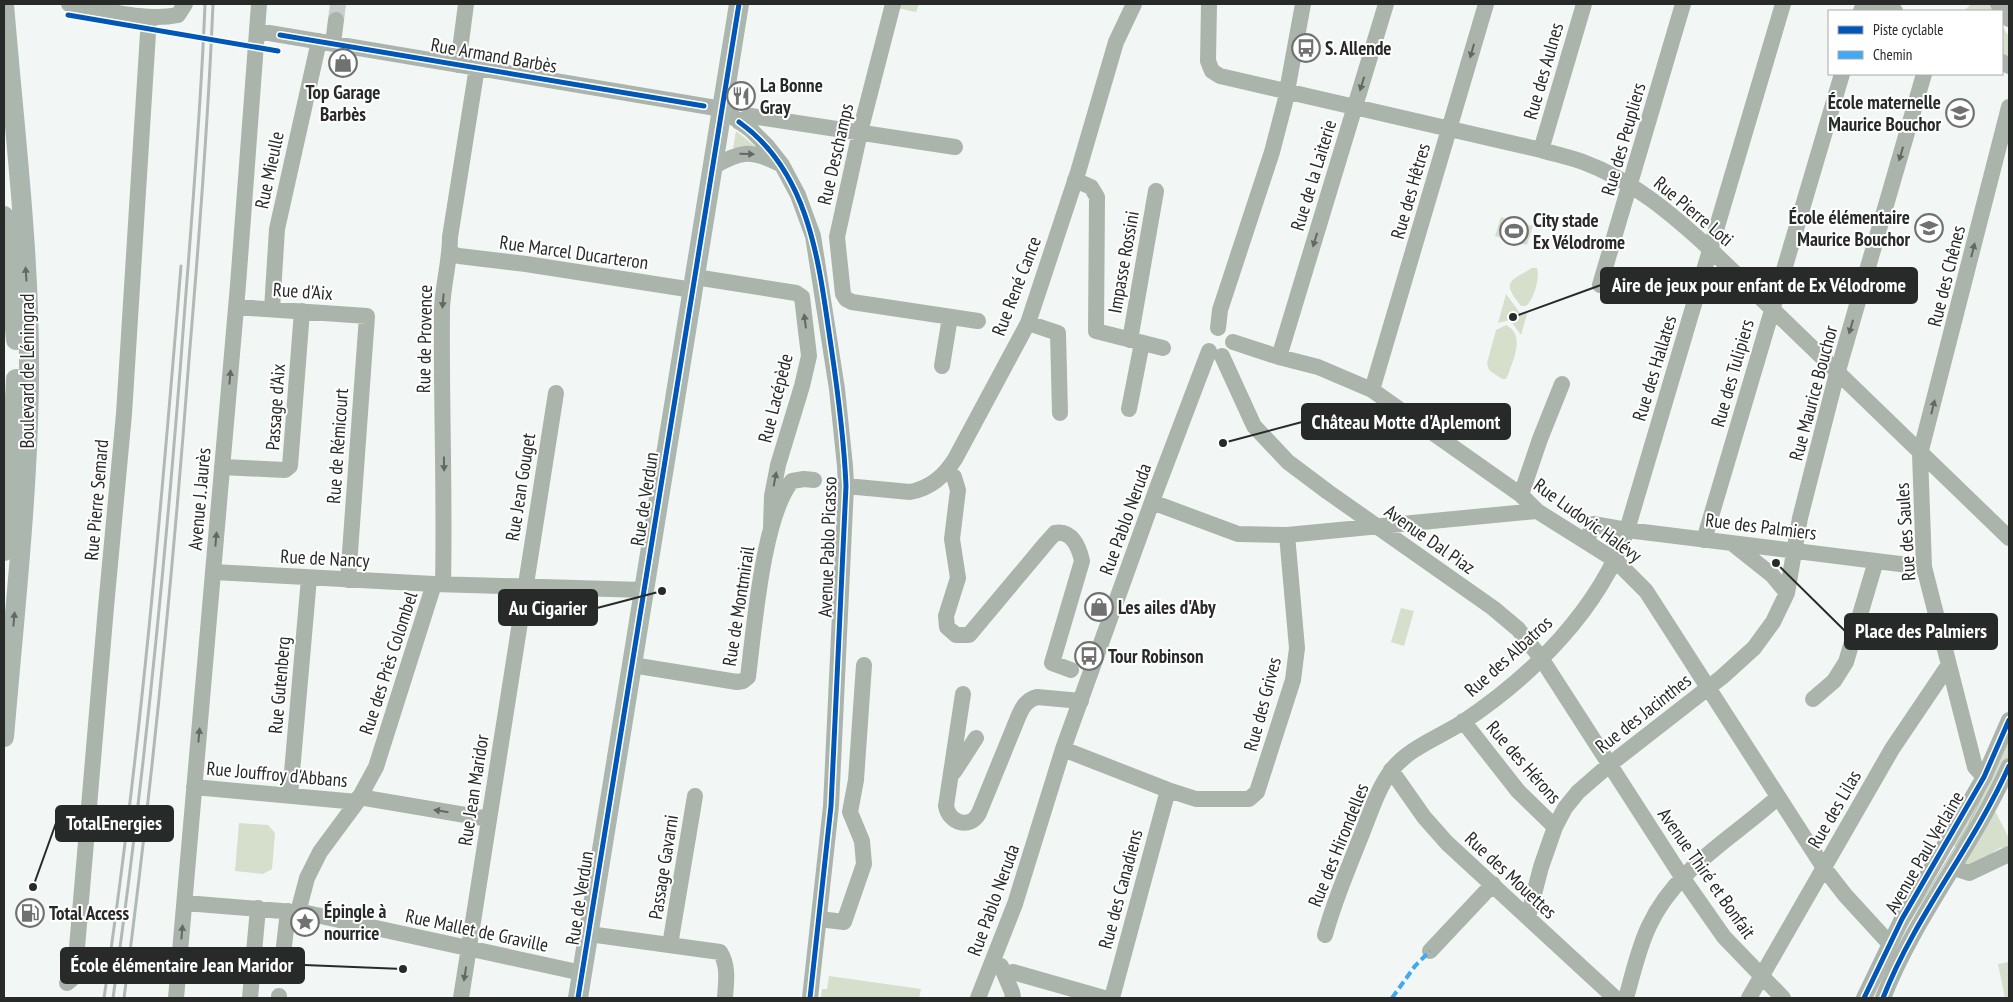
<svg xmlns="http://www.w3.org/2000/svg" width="2013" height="1002" font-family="'PT Sans Narrow',sans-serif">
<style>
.green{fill:#d6decc}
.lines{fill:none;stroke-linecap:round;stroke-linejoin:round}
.minor-tunnel{stroke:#cacecc;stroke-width:16;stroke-dasharray:16 8;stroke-linecap:butt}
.minor{stroke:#abb4ab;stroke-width:16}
.major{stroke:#abb6ae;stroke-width:20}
.tram{stroke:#b2b9b4;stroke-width:1}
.rail{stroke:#b2b9b4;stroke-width:3}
.quiet{stroke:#3fa9f5;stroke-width:4;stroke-dasharray:8 4;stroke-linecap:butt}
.cycleway-casing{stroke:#fff;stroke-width:8}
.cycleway{stroke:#0057b8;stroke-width:5}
.oneway{fill:#636864}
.oneway2{fill:#636965}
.labels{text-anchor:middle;stroke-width:4;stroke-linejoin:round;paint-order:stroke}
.poi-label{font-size:19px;font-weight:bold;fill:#282a29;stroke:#fff;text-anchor:start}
.street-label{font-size:19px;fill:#282a29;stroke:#fff}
.leader{fill:none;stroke:#282a29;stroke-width:2}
.callout-dot{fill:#282a29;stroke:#fff;stroke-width:2}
.callout{fill:#282a29;stroke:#282a29;stroke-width:2}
.callout-label{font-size:20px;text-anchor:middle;font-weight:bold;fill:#fff}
</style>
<rect width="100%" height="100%" fill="#f2f7f5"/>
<path class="green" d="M 898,4 L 919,4 L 916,12 L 897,8 Z
M 1971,4 L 1991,4 L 1997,11 L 1964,11 Z
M 2002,23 L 2003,28 L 2009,36 L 2009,59 L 2002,53 Z
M 736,131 L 756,147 L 733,148 Z
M 1501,217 L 1533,226 L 1527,245 L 1495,236 Z
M 1532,268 L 1537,268 C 1540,278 1534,300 1526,306 L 1521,306 C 1502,282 1508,282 1532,268 Z
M 1506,294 L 1520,313 L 1528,311 L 1521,335 L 1510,320 L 1498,323 Z
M 1506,325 C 1526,335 1513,360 1508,375 L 1506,379 L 1502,379 L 1489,370 L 1487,363 L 1496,330 Z
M 1401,608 L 1414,611 L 1404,646 L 1391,642 Z
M 2009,734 L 2009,758 L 1961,851 L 1953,845 Z
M 1994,809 L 2009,838 L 2009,849 L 2005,851 L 2002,847 L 1993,852 L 1995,856 L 1971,867 L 1964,863 Z
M 239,823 L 268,825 L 275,833 L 272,869 L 263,874 L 235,871 Z
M 2009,962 L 2009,998 L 2005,998 L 1998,964 Z
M 829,976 L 921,989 L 919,998 L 821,998 L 822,989 L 827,989 Z"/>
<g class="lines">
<path class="minor-tunnel" d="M 336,20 L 338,4"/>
<path class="minor" d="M 69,4 C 103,9 145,22 178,15 L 185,4
M 893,4 L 860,132 L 837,237 L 843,294 L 846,299 L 852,302 L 978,321
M 1209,4 L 1208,61 L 1212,71 L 1220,76 L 1541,150 C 1555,154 1569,157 1583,162 C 1632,180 1672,214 1710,249 L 2009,538
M 1875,4 L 1895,11
M 1998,4 L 2009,19
M 1861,11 L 1864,4
M 257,31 L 722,109 L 751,130 L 767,146 L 782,165 L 798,195 L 813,236 L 837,389 L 845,466 L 846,486 L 831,806 L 810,998
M 333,43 L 336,20
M 2002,62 L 2009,66
M 458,65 L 466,4
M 739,122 L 751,116 L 955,147
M 1541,150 L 1584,4
M 713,167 C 740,151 751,149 780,164
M 1075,180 L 1091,187 L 1097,197 L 1096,331 L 1163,348
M 450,253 L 459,256 L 526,264 L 693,290
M 695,277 L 796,293 L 802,297 L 809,356 L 802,386 L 778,465 L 772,496 L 771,527
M 1600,285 L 1683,4
M 236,307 L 367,316 L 348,580
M 272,309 L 277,229 L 319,41
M 1028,323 L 1058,333 L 1060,413
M 1218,328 L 1220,310 L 1272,152 L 1285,102 L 1303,4
M 1130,340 L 1156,191
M 1233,342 L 1279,357 L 1318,367 L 1372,390 L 1521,495 L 1537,511 L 1615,560 L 1646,591 L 1824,868 L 1845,895 L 1889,943
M 1222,356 L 1254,426 L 1288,462 L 1328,492 L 1493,608 L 1518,629 L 1541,658 L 1682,877 L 1724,937 L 1783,998
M 1279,357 L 1386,4
M 942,366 L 950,317
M 1372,390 L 1486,4
M 1129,409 L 1142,343
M 222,467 L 285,470 L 290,466 L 302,311
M 947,470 L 954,477 L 958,490 L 952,539 L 958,578 L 946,616 L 947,627 L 956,635 L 969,635 L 1046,543 L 1055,533 C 1072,530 1079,547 1082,561 L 1052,663 L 1071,670
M 846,486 L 910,492 C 931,488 944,476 955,459 L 1028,323 L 1078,172 L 1116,42 L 1134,4
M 1521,495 L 1540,439 L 1562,384
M 1152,502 L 1238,534 L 1287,535 L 1537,511
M 1704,540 L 1842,74
M 1587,541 L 1593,524 L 1627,530 L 1924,567
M 1733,544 L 1772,575 L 1787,593
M 213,572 L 434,584
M 443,584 C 445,492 441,400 442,309 C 443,284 450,261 450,237 L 477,67
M 632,665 L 737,682 L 743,681 L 748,677 C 754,630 763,515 792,481 L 804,479 L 814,480
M 963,694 L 946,806 C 949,823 970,830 979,813 L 1019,715 C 1023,706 1027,700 1037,697 L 1081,701
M 1813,699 L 1834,681 L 1846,662 L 1876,561
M 1463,721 L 1518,791 L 1555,827
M 1063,749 L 1168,790 L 1196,799 L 1249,799 L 1257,792 L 1293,680 L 1297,648 L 1287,535
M 1391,770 L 1424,817 L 1447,843 L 1615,998
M 954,772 L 976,738
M 1984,777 L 1975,767 L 1924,567 L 1920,454 L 2009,107
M 194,787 L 357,802
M 290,795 L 309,578
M 359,797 L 489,819
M 1954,868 L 1969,873 L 2009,854
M 185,903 L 307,913 L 582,973
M 298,912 L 307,878 L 320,852 L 357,802 L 376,767 L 434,584 L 644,590
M 1528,917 L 1541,867 L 1555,827 L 1565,808 L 1578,792 L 1609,765 L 1722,677 L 1754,648 L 1773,622 L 1787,593 L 1800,518 L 1835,381 L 1924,74
M 819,919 L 844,922 L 864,864 L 862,841 L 850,812 L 856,780 L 864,665
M 589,934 L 720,952 C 729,966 726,982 725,998
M 1325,935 C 1334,901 1348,869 1361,836 C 1370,814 1377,790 1391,771 C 1408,748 1440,737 1463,722 C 1532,676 1599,610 1627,530 L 1783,4
M 670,945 L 695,796
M 1430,951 L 1493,884
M 283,955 L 288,911
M 1001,966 L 1012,992 L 1013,998
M 1006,976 L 1013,972 L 1104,998
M 67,983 L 72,979 L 75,971 L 106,607 L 124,414 L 149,17
M 176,998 L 238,285 L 259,4
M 250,998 L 258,908
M 279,998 L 279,996
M 461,998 L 556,393
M 978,998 L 1015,904 L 1063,749 L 1157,488 L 1209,351
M 1112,998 L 1168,790
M 1626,998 C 1633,974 1638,949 1649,926 C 1675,869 1733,838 1777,798
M 1749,998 L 1892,749 L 1948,666
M 1864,998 L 1902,919 L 1984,777 L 2009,720
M 1883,998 C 1915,916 1973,847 2009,766"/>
<path class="major" d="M 4,216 L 16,340
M 4,551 L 12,455 L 16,379
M 4,737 C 14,617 28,497 29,376 C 30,252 14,128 4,4
M 578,998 L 739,4"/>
<path class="tram" d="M 1872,998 L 1899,939 L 1968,826 L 2009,740"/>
<path class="rail" d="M 104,998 C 140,755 161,511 181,266
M 113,998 C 145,773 167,547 184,319 C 192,214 201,109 205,4
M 124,998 C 152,786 173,573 189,359 C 199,241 208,122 213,4"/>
<path class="quiet" d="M 1392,998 L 1415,966 L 1430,951"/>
<defs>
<path id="cycleway" d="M 68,15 L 278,51
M 280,35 L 704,106
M 739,122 C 811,173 819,265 831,346 C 838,393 844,439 846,486 L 831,806 L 810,998
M 578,998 L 739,4
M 1864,998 L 1902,919 L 1984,777 L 2009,720
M 1883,998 C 1915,916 1973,847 2009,766"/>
</defs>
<use href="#cycleway" class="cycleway-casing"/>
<use href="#cycleway" class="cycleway"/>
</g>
<defs><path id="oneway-solid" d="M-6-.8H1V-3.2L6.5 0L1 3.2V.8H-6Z" transform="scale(1.25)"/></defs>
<g class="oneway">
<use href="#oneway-solid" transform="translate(1472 51) rotate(106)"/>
<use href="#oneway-solid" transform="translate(1362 84) rotate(107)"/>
<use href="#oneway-solid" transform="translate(747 154) rotate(1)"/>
<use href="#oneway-solid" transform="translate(1901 154) rotate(106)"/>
<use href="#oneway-solid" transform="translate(1315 240) rotate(107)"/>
<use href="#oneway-solid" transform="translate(1973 250) rotate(-76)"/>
<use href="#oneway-solid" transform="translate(443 301) rotate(95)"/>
<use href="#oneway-solid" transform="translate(805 321) rotate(-97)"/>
<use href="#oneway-solid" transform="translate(1851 327) rotate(106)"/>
<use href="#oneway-solid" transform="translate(230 377) rotate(-85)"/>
<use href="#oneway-solid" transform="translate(1933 407) rotate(-76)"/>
<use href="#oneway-solid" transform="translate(444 464) rotate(89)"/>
<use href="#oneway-solid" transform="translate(775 479) rotate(-79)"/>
<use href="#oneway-solid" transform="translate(216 539) rotate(-85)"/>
<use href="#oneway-solid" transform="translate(199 735) rotate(-85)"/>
<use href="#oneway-solid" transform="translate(441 811) rotate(-171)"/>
<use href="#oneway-solid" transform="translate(182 932) rotate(-85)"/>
<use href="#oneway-solid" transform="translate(465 974) rotate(99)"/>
</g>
<g class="oneway2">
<use href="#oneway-solid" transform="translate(26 274) rotate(-94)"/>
<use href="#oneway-solid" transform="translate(14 619) rotate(-85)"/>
</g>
<defs>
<symbol id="bus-ring" viewBox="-11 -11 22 22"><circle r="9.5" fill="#fff" stroke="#6f7270" stroke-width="1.5"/><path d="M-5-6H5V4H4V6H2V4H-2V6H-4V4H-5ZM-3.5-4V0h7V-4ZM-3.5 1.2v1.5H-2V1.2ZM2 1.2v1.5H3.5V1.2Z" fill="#6f7270"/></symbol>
<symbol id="shop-ring" viewBox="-11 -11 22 22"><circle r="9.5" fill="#fff" stroke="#6f7270" stroke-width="1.5"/><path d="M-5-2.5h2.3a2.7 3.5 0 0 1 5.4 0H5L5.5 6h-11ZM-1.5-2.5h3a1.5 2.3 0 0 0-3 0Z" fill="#6f7270"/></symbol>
<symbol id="restaurant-ring" viewBox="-11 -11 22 22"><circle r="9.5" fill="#fff" stroke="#6f7270" stroke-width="1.5"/><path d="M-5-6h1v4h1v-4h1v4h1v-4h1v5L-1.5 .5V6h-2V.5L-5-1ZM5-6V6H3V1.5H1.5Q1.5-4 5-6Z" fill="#6f7270"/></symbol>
<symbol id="school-ring" viewBox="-11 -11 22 22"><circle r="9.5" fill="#fff" stroke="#6f7270" stroke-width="1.5"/><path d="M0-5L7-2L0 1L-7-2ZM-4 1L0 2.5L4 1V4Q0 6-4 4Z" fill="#6f7270"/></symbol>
<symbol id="stadium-ring" viewBox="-11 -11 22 22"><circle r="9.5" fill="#fff" stroke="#6f7270" stroke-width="1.5"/><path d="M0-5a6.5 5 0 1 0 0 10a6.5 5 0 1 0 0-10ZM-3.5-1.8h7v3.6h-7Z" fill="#6f7270"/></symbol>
<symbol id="fuel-ring" viewBox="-11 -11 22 22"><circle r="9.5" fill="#fff" stroke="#6f7270" stroke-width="1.5"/><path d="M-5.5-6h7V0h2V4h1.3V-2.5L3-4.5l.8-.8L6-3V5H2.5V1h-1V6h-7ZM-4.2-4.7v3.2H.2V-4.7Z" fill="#6f7270"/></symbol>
<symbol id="sight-ring" viewBox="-11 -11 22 22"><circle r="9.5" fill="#fff" stroke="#6f7270" stroke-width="1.5"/><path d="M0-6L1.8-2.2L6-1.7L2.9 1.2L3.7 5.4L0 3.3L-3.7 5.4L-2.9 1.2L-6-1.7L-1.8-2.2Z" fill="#6f7270"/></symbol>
</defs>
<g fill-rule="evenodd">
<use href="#bus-ring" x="1290" y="32" width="32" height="32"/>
<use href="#shop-ring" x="327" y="47" width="32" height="32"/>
<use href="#restaurant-ring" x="725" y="80" width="32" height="32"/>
<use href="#school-ring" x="1944" y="97" width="32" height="32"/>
<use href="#school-ring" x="1913" y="212" width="32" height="32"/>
<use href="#stadium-ring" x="1498" y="215" width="32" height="32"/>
<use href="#shop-ring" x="1083" y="591" width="32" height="32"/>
<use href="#bus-ring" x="1073" y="640" width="32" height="32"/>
<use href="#fuel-ring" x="14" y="897" width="32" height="32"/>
<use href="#sight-ring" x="289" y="906" width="32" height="32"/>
</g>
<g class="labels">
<g class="poi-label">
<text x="1325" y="55">S. Allende</text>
<text x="760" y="92">La Bonne<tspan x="760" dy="22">Gray</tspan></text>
<text x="343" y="99" text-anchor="middle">Top Garage<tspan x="343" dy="22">Barbès</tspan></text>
<text x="1941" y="109" text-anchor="end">École maternelle<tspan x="1941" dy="22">Maurice Bouchor</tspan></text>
<text x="1910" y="224" text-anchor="end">École élémentaire<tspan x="1910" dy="22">Maurice Bouchor</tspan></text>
<text x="1533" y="227">City stade<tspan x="1533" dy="22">Ex Vélodrome</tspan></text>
<text x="1118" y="614">Les ailes d'Aby</text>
<text x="1108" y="663">Tour Robinson</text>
<text x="324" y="918">Épingle à<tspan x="324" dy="22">nourrice</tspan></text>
<text x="49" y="920">Total Access</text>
</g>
<g class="street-label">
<text transform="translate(494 55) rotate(10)" y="7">Rue Armand Barbès</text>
<text transform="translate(1543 71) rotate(-74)" y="7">Rue des Aulnes</text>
<text transform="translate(1623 139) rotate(-74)" y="7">Rue des Peupliers</text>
<text transform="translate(835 154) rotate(-77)" y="7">Rue Deschamps</text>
<text transform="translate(269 170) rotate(-78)" y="7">Rue Mieulle</text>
<text transform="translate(1313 175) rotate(-73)" y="7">Rue de la Laiterie</text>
<text transform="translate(1410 191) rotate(-74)" y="7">Rue des Hêtres</text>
<text transform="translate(1694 211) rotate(40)" y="7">Rue Pierre Loti</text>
<text transform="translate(574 252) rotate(8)" y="7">Rue Marcel Ducarteron</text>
<text transform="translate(1123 262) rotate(-80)" y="7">Impasse Rossini</text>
<text transform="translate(1946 276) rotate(-76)" y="7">Rue des Chênes</text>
<text transform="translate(1016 286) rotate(-69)" y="7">Rue René Cance</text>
<text transform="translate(303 291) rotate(4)" y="7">Rue d'Aix</text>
<text transform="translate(424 339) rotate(-89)" y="7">Rue de Provence</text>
<text transform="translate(1654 368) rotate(-73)" y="7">Rue des Hallates</text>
<text transform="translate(27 371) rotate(-90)" y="7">Boulevard de Léningrad</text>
<text transform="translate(1732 373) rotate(-74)" y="7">Rue des Tulipiers</text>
<text transform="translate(1813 393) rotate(-75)" y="7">Rue Maurice Bouchor</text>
<text transform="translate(775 398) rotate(-76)" y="7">Rue Lacépède</text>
<text transform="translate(275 407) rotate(-86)" y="7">Passage d'Aix</text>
<text transform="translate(337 446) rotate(-86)" y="7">Rue de Rémicourt</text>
<text transform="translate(520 487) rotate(-81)" y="7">Rue Jean Gouget</text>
<text transform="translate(199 499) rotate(-85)" y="7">Avenue J. Jaurès</text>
<text transform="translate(644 499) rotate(-81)" y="7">Rue de Verdun</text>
<text transform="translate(96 500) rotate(-85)" y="7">Rue Pierre Semard</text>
<text transform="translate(1125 519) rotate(-70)" y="7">Rue Pablo Neruda</text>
<text transform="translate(1588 520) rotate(36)" y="7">Rue Ludovic Halévy</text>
<text transform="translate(1761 526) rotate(7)" y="7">Rue des Palmiers</text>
<text transform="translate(1905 532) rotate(-94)" y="7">Rue des Saules</text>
<text transform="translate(1430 539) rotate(35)" y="7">Avenue Dal Piaz</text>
<text transform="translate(827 547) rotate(-88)" y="7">Avenue Pablo Picasso</text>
<text transform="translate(325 558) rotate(3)" y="7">Rue de Nancy</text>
<text transform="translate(738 606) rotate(-81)" y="7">Rue de Montmirail</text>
<text transform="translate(1508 656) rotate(-42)" y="7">Rue des Albatros</text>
<text transform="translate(388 663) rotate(-72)" y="7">Rue des Près Colombel</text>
<text transform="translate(279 685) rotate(-85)" y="7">Rue Gutenberg</text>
<text transform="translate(1262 704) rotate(-75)" y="7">Rue des Grives</text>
<text transform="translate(1643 713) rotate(-38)" y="7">Rue des Jacinthes</text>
<text transform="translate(1524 762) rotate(49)" y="7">Rue des Hérons</text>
<text transform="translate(277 774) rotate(5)" y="7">Rue Jouffroy d'Abbans</text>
<text transform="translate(473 790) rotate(-81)" y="7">Rue Jean Maridor</text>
<text transform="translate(1834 809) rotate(-60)" y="7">Rue des Lilas</text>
<text transform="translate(1338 845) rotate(-68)" y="7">Rue des Hirondelles</text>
<text transform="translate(1924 852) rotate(-60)" y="7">Avenue Paul Verlaine</text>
<text transform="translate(663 867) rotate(-81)" y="7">Passage Gavarni</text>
<text transform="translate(1707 873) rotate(55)" y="7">Avenue Thiré et Bonfait</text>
<text transform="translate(1511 875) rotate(43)" y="7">Rue des Mouettes</text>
<text transform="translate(1120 889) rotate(-75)" y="7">Rue des Canadiens</text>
<text transform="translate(579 898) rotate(-81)" y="7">Rue de Verdun</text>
<text transform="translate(993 900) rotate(-70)" y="7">Rue Pablo Neruda</text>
<text transform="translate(477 930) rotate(12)" y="7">Rue Mallet de Graville</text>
</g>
</g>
<path class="leader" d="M1513 317L1601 285M1223 443L1302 422M662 591L597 608M1776 563L1845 631M33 887L56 823M403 969L304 965"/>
<g class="callout-dot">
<circle cx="1513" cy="317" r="5"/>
<circle cx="1223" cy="443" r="5"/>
<circle cx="662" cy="591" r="5"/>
<circle cx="1776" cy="563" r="5"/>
<circle cx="33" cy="887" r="5"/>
<circle cx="403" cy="969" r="5"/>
</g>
<g class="callout">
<rect x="1601" y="268" width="316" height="35" rx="5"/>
<rect x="1302" y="404" width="208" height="35" rx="5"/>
<rect x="499" y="590" width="98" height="35" rx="5"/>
<rect x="1845" y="614" width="152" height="35" rx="5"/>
<rect x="56" y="806" width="117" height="35" rx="5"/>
<rect x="61" y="948" width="243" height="35" rx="5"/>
</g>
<g class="callout-label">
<text x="1759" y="292">Aire de jeux pour enfant de Ex Vélodrome</text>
<text x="1406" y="429">Château Motte d'Aplemont</text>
<text x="548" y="615">Au Cigarier</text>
<text x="1921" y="638">Place des Palmiers</text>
<text x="114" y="830">TotalEnergies</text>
<text x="182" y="972">École élémentaire Jean Maridor</text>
</g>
<rect width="2013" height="1002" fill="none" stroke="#282a29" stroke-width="10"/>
<rect x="1828" y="10" width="175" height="65" fill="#ffffff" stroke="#a9aaa9"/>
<rect x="1838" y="26" width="25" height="8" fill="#0057b8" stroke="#a9aaa9"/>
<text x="1873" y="35" font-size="15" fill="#282a29">Piste cyclable</text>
<rect x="1838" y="51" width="25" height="8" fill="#3fa9f5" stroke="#a9aaa9"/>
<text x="1873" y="60" font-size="15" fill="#282a29">Chemin</text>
</svg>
